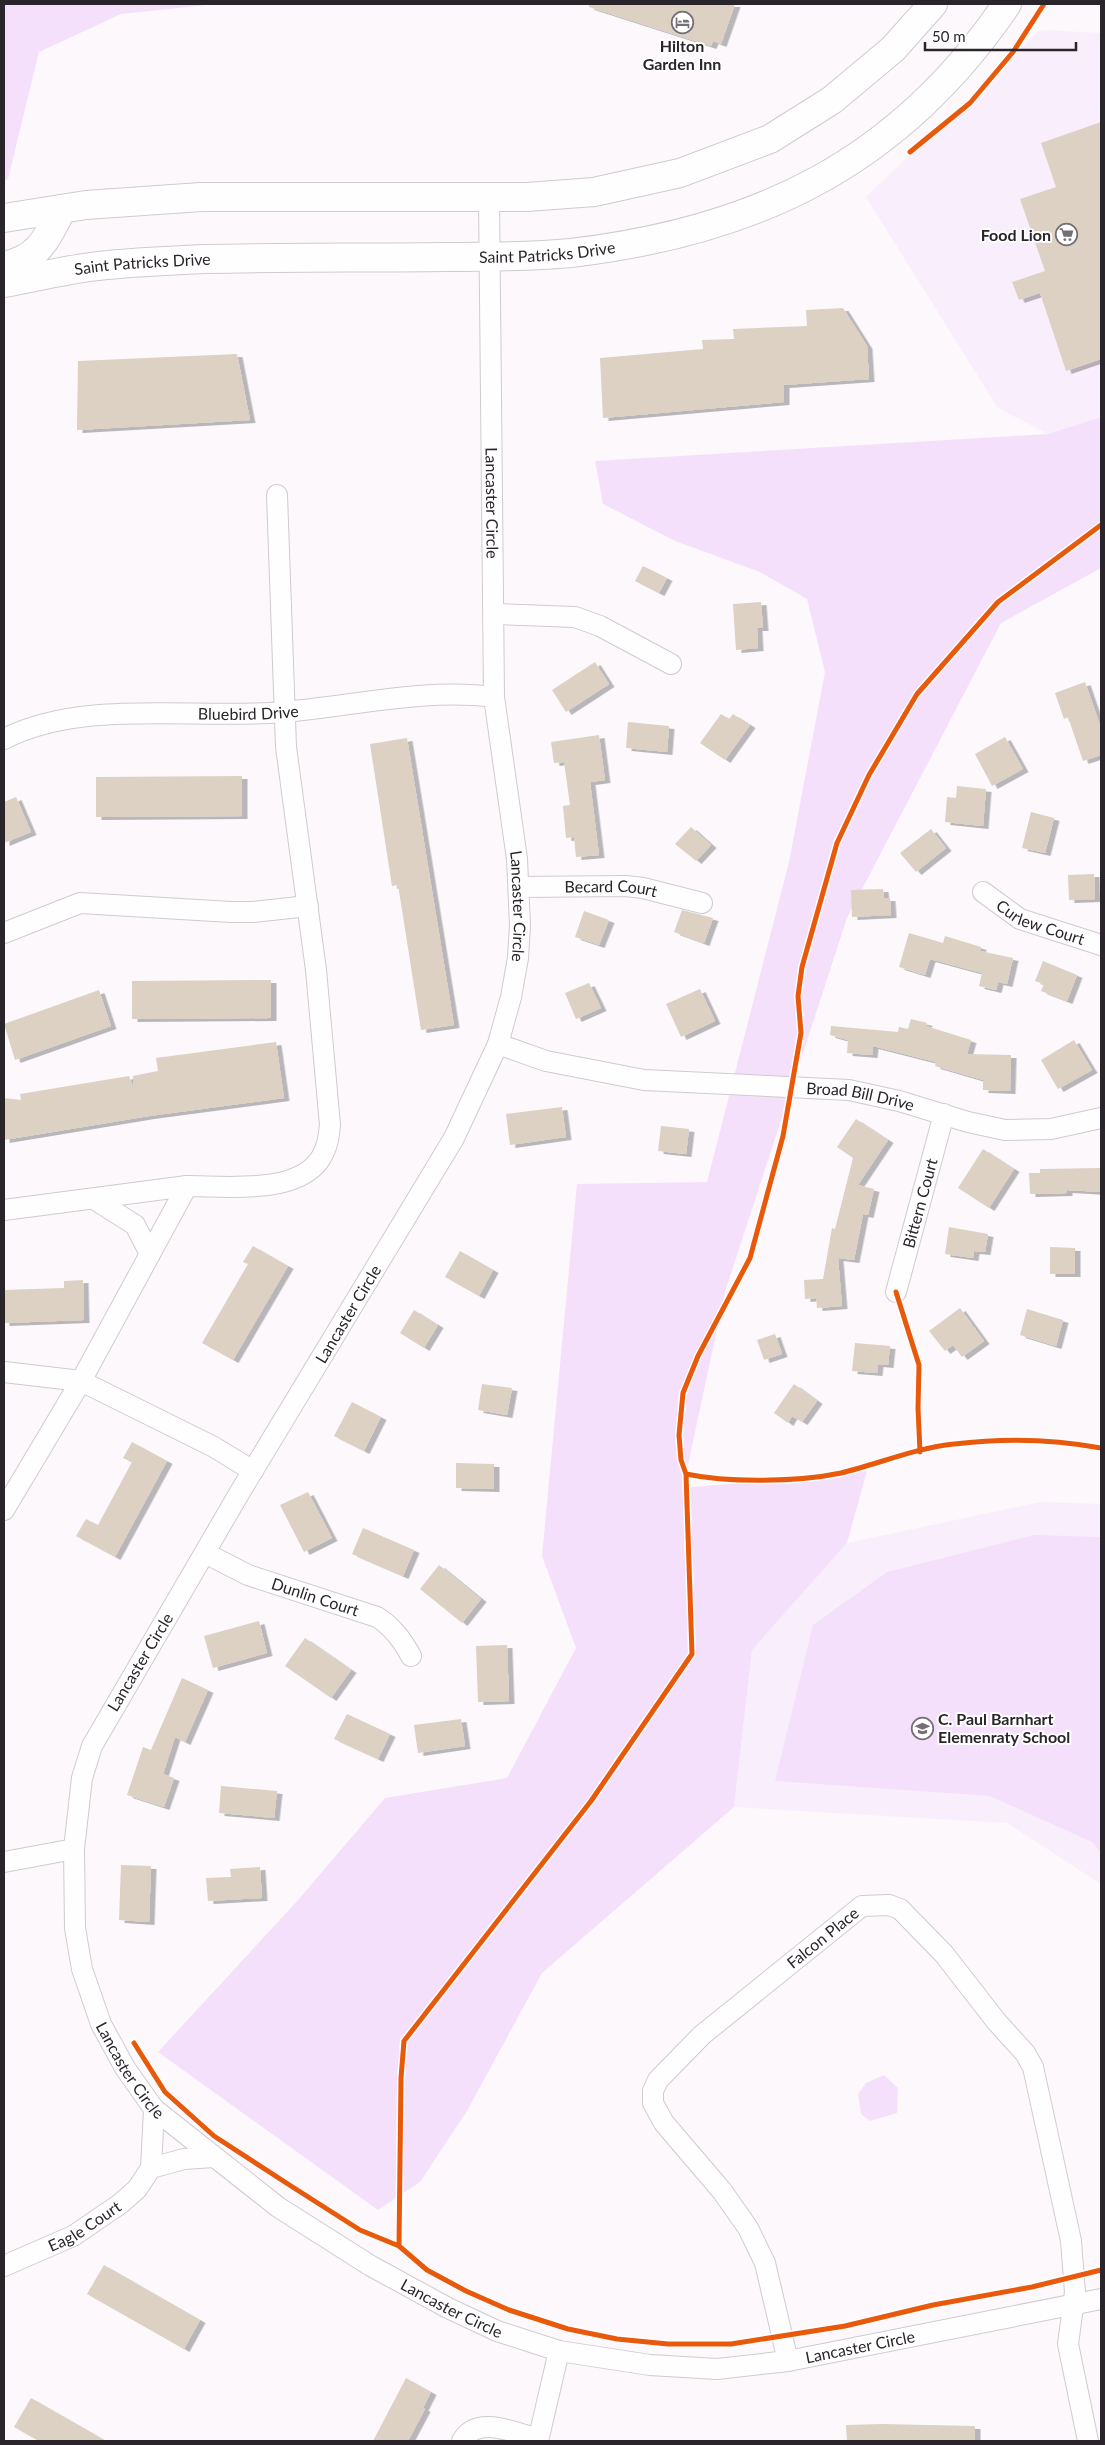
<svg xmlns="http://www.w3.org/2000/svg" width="1105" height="2445" font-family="Lato,sans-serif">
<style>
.built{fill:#f9eefb}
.green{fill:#f5e0fb}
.building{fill:#dcd1c2;filter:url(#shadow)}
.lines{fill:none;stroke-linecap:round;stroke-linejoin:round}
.street-casing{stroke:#cfcbcf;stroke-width:22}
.secondary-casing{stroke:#cfcbcf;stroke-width:30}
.street{stroke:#fffeff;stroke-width:20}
.secondary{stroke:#fffeff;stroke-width:28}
.cycleway-casing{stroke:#fff;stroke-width:8}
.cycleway{stroke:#e8590c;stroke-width:5}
.labels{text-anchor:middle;stroke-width:4;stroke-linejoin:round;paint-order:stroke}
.poi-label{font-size:16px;font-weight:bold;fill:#29252a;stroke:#fff}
.street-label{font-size:16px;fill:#29252a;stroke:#fff}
</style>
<defs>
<filter id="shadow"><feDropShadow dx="5.5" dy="3" stdDeviation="0" flood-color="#0004"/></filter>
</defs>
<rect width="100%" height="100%" fill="#fcf8fc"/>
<path class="built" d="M 1040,30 L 1101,33 L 1101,417 L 1048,434 L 998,408 L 866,197 Z
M 1041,1502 L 1101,1504 L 1101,1884 L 1007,1823 L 734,1807 L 752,1650 L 847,1543 Z"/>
<path class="green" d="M 4,4 L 216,4 L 121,14 L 39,52 L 8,179 L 4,181 Z
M 1101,417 L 1101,568 L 1001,623 L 847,918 L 725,1292 L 683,1488 L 867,1471 L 847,1543 L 752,1650 L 734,1807 L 542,1973 L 467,2111 L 420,2182 L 378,2210 L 158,2052 L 299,1899 L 385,1798 L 507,1778 L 576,1648 L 542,1556 L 577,1184 L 707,1182 L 789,862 L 825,672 L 807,599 L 760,572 L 675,541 L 603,504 L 595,461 L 1048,434 Z
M 1034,1535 L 1101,1537 L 1101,1852 L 1092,1842 L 990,1796 L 775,1781 L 813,1625 L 887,1572 Z
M 884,2075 L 898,2088 L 897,2113 L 870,2121 L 861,2114 L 858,2094 L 866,2083 Z"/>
<path class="building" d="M 589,4 L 735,4 L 721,44 L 713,41 L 711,46 L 589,7 Z
M 1101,122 L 1101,359 L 1066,371 L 1040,293 L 1019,300 L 1012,282 L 1045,271 L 1020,199 L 1056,187 L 1041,143 Z
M 843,308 L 867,346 L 869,379 L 784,385 L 784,402 L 603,418 L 600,358 L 703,349 L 702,340 L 734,339 L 733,329 L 807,326 L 806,310 Z
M 237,354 L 250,420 L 77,430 L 78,361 Z
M 643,566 L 667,578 L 659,593 L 635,581 Z
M 761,602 L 763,628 L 757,628 L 758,648 L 736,650 L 733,604 Z
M 595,662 L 609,684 L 566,712 L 552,690 Z
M 1085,682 L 1101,728 L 1101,755 L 1083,761 L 1068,717 L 1064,719 L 1055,693 Z
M 721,714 L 729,719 L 733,714 L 750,725 L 725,760 L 700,743 Z
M 628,722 L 669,726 L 667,752 L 626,748 Z
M 599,735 L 605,780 L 590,782 L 599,855 L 576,857 L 574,837 L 566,838 L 563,806 L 570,805 L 564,762 L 554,763 L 551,742 Z
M 1005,737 L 1023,769 L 992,786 L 975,754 Z
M 407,738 L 454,1025 L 421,1030 L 398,885 L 392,886 L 370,744 Z
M 242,776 L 242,816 L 96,817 L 96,777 Z
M 957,786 L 986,789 L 983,826 L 945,822 L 947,797 L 956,798 Z
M 16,797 L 31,832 L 4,843 L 4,802 Z
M 1031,812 L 1054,818 L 1045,853 L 1022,848 Z
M 691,827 L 711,845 L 696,861 L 675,844 Z
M 931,829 L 946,848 L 916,872 L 900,853 Z
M 1094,874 L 1095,899 L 1069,900 L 1068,875 Z
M 883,889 L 884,898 L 890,898 L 891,915 L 852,917 L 851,890 Z
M 682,910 L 713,918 L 704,943 L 674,932 Z
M 584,911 L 609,920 L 599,945 L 575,937 Z
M 909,933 L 943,943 L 945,936 L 981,947 L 980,951 L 1013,958 L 1007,984 L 998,982 L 996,990 L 979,986 L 982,973 L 930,959 L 925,975 L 899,967 Z
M 1043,961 L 1077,975 L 1067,1001 L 1041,991 L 1044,984 L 1035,981 Z
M 271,980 L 271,1018 L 132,1019 L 132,981 Z
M 589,983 L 601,1008 L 576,1019 L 565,993 Z
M 700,989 L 715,1021 L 681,1037 L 666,1004 Z
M 99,990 L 111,1026 L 15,1060 L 4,1024 Z
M 911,1019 L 927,1023 L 926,1026 L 971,1040 L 967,1054 L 1011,1055 L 1010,1091 L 983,1090 L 983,1080 L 935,1066 L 936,1062 L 873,1046 L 872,1055 L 847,1053 L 848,1040 L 830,1035 L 831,1026 L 898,1032 L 899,1027 L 908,1029 Z
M 1074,1040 L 1092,1070 L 1058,1089 L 1041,1060 Z
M 276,1042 L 284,1098 L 149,1116 L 4,1140 L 4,1098 L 21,1100 L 20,1094 L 129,1076 L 133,1087 L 133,1076 L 158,1071 L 156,1058 Z
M 562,1107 L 566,1137 L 510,1145 L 506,1114 Z
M 856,1119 L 888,1140 L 858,1185 L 874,1189 L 868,1215 L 863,1214 L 854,1260 L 838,1258 L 842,1306 L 817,1308 L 816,1298 L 805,1299 L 804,1280 L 823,1279 L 832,1228 L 835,1229 L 853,1158 L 837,1147 Z
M 661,1126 L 689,1129 L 686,1154 L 658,1151 Z
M 983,1149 L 1014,1169 L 989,1208 L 958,1188 Z
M 1101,1168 L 1101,1192 L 1067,1190 L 1067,1193 L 1030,1194 L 1029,1173 L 1040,1173 L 1040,1169 Z
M 949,1227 L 988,1234 L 985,1252 L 974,1251 L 973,1258 L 945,1254 Z
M 253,1246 L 288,1266 L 233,1360 L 202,1343 L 248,1264 L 243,1262 Z
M 1050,1247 L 1075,1248 L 1075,1274 L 1050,1274 Z
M 460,1251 L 493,1270 L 479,1296 L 445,1277 Z
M 83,1280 L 84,1320 L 4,1323 L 4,1290 L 64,1288 L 64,1281 Z
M 960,1308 L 984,1341 L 962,1357 L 953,1345 L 945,1351 L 929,1331 Z
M 1027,1309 L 1063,1320 L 1056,1346 L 1020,1335 Z
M 414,1310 L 438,1325 L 424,1348 L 400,1333 Z
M 775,1334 L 782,1354 L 764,1360 L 757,1340 Z
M 855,1343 L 890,1346 L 888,1365 L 878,1364 L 877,1373 L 852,1371 Z
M 482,1384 L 512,1388 L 507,1415 L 478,1410 Z
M 794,1384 L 817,1401 L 802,1422 L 792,1416 L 788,1423 L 774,1413 Z
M 352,1402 L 381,1417 L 364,1451 L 334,1436 Z
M 132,1442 L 167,1461 L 115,1557 L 76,1536 L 86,1519 L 98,1525 L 132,1462 L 123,1458 Z
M 456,1463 L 494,1464 L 494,1489 L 456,1488 Z
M 308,1492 L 332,1538 L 304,1552 L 280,1505 Z
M 363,1528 L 414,1550 L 403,1576 L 352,1554 Z
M 439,1565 L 481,1599 L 462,1623 L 420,1589 Z
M 259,1621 L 267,1653 L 213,1668 L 204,1636 Z
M 305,1638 L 351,1670 L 331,1698 L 285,1666 Z
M 507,1645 L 509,1701 L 478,1702 L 476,1646 Z
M 182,1678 L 208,1690 L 185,1742 L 175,1737 L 163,1774 L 174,1778 L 164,1807 L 127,1795 L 143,1747 L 151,1750 Z
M 347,1714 L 390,1734 L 378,1759 L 334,1739 Z
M 461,1719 L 465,1746 L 418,1753 L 414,1725 Z
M 221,1786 L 277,1791 L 274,1818 L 219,1813 Z
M 121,1865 L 151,1866 L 149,1922 L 119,1920 Z
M 260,1867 L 262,1898 L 208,1901 L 206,1878 L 231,1877 L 230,1869 Z
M 104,2265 L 200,2320 L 184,2349 L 87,2294 Z
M 406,2378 L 431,2392 L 423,2408 L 425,2409 L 408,2441 L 373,2441 Z
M 31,2398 L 106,2441 L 39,2441 L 14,2427 Z
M 883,2424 L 975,2426 L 975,2441 L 847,2441 L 846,2425 Z"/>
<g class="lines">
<defs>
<g id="street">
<path id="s1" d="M 489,197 L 494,697 L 517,859 L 520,925 L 518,958 L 511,997 L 498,1044 L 454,1138 L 240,1492 L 92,1746 L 82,1778 L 74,1849 L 75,1928 L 82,1969 L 101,2024 L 125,2068 L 154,2109 L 278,2207 L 371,2266 L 448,2308 L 497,2331 L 559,2351 L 650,2365 L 717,2369 L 788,2361 L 1101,2299"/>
<path d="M 494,614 L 575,617 L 600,626 L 671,664"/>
<path id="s2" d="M 4,739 C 84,698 196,720 284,712 C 354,706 424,688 494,697"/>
<path id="s3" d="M 519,887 L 626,886 L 643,888 L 702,903"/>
<path id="s4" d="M 983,892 L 1020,919 L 1101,945"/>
<path d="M 4,933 L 80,903 L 231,912 L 253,912 L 308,906"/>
<path id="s5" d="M 498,1044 L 546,1061 L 644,1080 L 849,1090 L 899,1101 L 968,1122 L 1005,1130 L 1051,1129 L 1101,1118"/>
<path d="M 94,1199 L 135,1225 L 150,1254"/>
<path d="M 4,1210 L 187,1186"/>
<path id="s6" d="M 896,1292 L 944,1114"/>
<path d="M 4,1372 L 81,1381 L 214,1447 L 253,1471"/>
<path d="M 4,1510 L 81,1381 L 187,1186 C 225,1186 303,1196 323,1154 C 328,1145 329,1135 330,1125 L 316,970 L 286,747 L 277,495"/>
<path id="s7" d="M 205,1553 L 248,1575 L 377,1617 C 393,1627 402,1640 411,1656"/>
<path d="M 4,1862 L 74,1849"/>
<path d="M 151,2168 L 184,2159 L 214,2157"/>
<path id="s8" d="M 4,2266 L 73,2236 L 120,2204 L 137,2189 L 151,2168 L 154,2109"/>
<path id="s9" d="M 788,2361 L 765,2263 L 748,2228 L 722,2191 L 664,2123 L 653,2103 L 653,2091 L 658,2080 L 702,2035 L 862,1906 L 889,1905 L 900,1909 L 944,1954 L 996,2021 L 1025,2053 L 1033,2067 L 1071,2241 L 1075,2292 L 1068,2344 L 1088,2441"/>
<path d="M 462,2441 C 477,2414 515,2433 538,2439"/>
<path d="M 538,2441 L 559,2351"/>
</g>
<g id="secondary">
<path d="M 4,218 L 86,205 L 201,197 L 527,197 L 594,192 L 680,173 L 770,139 L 832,100 L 893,49 L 933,4"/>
<path d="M 4,266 C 40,258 46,239 62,209"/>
<path id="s10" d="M 4,283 C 32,278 61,271 90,267 C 127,262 167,261 204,259 C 285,257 365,258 445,257 C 487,257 529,257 571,253 C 758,231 899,163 1007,4"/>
</g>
</defs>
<use href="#street" class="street-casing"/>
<use href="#secondary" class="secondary-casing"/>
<use href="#street" class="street"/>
<use href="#secondary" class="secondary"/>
<defs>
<path id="cycleway" d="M 910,152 L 970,103 L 1013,52 L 1044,4
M 1101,525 L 998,602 L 917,694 L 869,775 L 837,843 L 802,967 L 798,996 L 801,1033 L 783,1136 L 750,1258 L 698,1356 L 683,1393 L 679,1435 L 681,1460 L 686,1474 C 729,1483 798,1482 841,1473 C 878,1464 916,1448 954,1444 C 1003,1438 1053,1439 1101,1448
M 896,1292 L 919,1365 L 918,1408 L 920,1452
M 134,2043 L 165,2092 L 214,2136 L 291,2186 L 360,2230 L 399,2246 L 427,2270 L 466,2291 L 509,2310 L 568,2329 L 617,2339 L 668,2344 L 731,2344 L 845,2326 L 933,2305 L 1032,2287 L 1101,2270
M 399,2246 L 401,2078 L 404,2041 L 591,1801 L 692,1654 L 686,1474"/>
</defs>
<use href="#cycleway" class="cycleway-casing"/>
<use href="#cycleway" class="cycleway"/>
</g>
<defs>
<symbol id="hotel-ring" viewBox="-11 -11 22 22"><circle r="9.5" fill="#fff" stroke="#736f74" stroke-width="1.5"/><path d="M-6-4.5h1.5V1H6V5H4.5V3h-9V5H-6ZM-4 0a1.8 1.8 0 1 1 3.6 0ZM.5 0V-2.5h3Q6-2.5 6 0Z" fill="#736f74"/></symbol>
<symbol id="supermarket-ring" viewBox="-11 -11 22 22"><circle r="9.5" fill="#fff" stroke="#736f74" stroke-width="1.5"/><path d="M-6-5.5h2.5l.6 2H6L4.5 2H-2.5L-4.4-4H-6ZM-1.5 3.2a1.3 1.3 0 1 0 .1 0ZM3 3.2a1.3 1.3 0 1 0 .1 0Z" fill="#736f74"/></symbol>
<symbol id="school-ring" viewBox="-11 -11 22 22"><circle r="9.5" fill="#fff" stroke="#736f74" stroke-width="1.5"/><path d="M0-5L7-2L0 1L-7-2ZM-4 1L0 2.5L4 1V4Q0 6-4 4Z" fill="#736f74"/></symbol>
</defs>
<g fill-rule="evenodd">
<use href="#hotel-ring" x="670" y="10" width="25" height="25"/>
<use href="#supermarket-ring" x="1054" y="222" width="25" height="25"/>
<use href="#school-ring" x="910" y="1716" width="25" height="25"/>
</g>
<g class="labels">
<g class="poi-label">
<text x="682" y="52">Hilton<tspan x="682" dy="18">Garden Inn</tspan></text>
<text x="1051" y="241" text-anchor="end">Food Lion</text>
<text x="938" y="1725" text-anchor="start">C. Paul Barnhart<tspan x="938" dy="18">Elemenraty School</tspan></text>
</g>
<g class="street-label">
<text dy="6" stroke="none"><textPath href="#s10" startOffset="545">Saint Patricks Drive</textPath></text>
<text dy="6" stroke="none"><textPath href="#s10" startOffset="140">Saint Patricks Drive</textPath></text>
<text dy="6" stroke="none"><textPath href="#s1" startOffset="306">Lancaster Circle</textPath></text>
<text dy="6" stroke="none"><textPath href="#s2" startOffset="248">Bluebird Drive</textPath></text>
<text dy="6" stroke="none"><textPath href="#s3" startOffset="92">Becard Court</textPath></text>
<text dy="6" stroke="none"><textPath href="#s1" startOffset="711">Lancaster Circle</textPath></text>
<text dy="6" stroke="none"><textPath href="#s4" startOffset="66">Curlew Court</textPath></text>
<text dy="6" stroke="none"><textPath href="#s5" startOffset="368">Broad Bill Drive</textPath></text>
<text dy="6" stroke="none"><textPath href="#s6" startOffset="92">Bittern Court</textPath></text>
<text transform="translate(348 1314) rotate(-59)" y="6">Lancaster Circle</text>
<text dy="6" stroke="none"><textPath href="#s7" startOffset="119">Dunlin Court</textPath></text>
<text transform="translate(140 1662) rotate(-59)" y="6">Lancaster Circle</text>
<text dy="6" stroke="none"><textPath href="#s9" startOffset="539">Falcon Place</textPath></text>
<text dy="6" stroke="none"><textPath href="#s1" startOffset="2001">Lancaster Circle</textPath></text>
<text dy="6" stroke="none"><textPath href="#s8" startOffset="90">Eagle Court</textPath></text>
<text dy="6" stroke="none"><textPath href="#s1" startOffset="2406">Lancaster Circle</textPath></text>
<text dy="6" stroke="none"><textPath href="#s1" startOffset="2826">Lancaster Circle</textPath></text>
</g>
</g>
<rect width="1105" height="2445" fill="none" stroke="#29252a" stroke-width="10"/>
<path d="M925 42v8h151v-8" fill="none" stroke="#29252a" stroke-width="2.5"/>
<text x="932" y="42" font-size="15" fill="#29252a" stroke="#ffffff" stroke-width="4" paint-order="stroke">50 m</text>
</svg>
